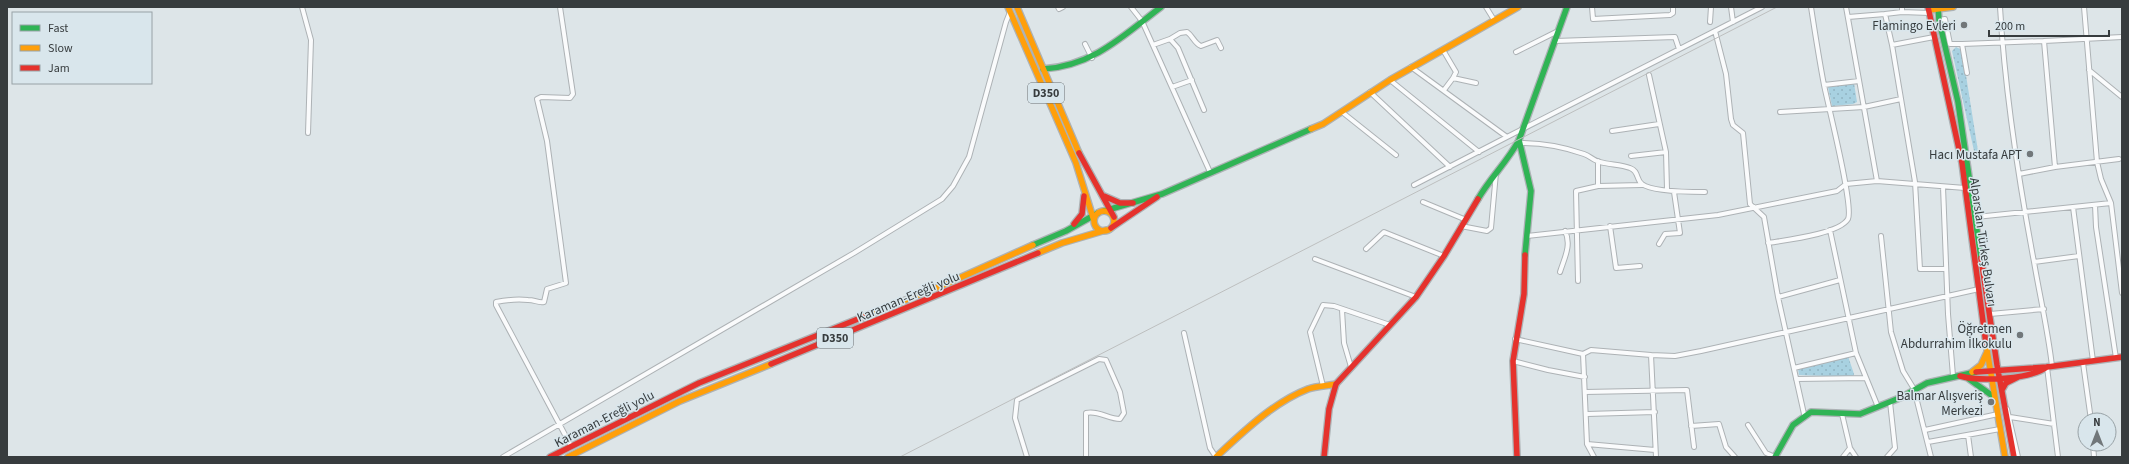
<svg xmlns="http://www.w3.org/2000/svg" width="2129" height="464" font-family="'Source Sans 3',sans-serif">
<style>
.park{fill:url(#park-dots)}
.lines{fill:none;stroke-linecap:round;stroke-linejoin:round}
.street-casing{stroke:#adb2b5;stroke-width:6}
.fast-casing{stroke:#adb2b5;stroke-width:8}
.slow-casing{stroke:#adb2b5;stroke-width:8}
.jam-casing{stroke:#adb2b5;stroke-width:8}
.street{stroke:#fafbfc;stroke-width:4}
.fast{stroke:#30b455;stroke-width:5.5}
.slow{stroke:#ff9f0a;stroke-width:5.5}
.jam{stroke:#e5322d;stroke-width:5.5}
.rail{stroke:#bdbfbf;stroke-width:1}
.poi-dot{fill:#71777a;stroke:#d9e6ec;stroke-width:1.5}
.labels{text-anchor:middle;stroke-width:3;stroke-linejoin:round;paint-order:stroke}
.shield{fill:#d9e6ec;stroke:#686f72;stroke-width:1}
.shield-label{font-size:12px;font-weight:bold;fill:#373c3e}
.poi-label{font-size:13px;fill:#373c3e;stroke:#d9e6ec;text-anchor:end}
.street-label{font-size:13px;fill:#373c3e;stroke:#d9e6ec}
</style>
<defs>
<pattern id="park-dots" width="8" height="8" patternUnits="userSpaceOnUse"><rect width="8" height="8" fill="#a8d1e1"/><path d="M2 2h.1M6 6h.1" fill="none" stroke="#91b4c2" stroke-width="1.8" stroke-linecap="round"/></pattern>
</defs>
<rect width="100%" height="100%" fill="#dde5e8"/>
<path class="park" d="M 1956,47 L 1962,50 L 1978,151 L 1974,151 L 1952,51 Z
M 1854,83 L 1857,102 L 1853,104 L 1832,106 L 1828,87 Z
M 1848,356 L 1854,374 L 1853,377 L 1799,375 L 1798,368 Z"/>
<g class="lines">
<defs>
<path id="street" d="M 302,7 L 311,40 L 308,133
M 560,7 L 573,94 L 570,98 L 541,97 L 537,99 L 547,141 L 566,283 L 547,289 L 544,302 C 538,303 535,300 528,300 C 518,299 506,300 496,302 L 496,305 L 571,446
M 1058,7 L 1059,9 L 1063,7
M 1131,7 L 1142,21 L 1210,172
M 1486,7 L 1494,20
M 1592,7 L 1593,19 L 1670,15 L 1673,13 L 1673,7
M 1731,7 L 1733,22
M 1846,7 L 1877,181
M 1902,7 L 1902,12 L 1885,14 L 1892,45 L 1915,182 L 1920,269 L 1945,269
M 2000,7 C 2005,93 2018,177 2034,262 C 2040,297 2048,331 2052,366
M 2084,7 L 2097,162 L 2101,179 L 2111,203
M 1902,12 L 1929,13
M 1848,17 L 1885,14
M 1939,20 L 1945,19 L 1950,44 L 1962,44 L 1967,73
M 1710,22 L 1711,7
M 1715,31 L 1726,74 L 1731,119 L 1733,125 L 1743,133 L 1750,204 L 1764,217 L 1778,297 L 1804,414
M 1170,39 L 1180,33 L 1187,32 C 1193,36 1194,43 1201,46 L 1217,40 L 1221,48
M 1555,41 L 1675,37 L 1679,49
M 1085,44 L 1092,58
M 1962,44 L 2044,41
M 1153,45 L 1170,39 L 1178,48 L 1204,110
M 1892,45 L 1934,37
M 1443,50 L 1456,72 L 1453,78
M 1516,52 L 1558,31
M 1411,67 L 1507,137 L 1762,7
M 2089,70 L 2122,97
M 1649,75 L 1666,152 L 1667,189
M 1390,80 L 1479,152
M 1824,85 L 1859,81
M 1172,87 L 1192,80
M 1444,90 L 1453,78 L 1476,83
M 1370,92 L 1450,167
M 1342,112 L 1396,155
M 1780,112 L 1864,107 L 1901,99
M 1612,131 L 1659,124
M 1521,143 C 1542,143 1564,147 1584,154 C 1590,156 1594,161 1600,162 C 1610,165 1621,164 1630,168 C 1639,171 1636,180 1642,184 C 1652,192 1692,192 1705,192
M 1631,156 L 1666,152
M 2119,159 L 2055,167 L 2044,41 L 2122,37
M 1598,161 L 1598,186 L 1642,185
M 2019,174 L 2055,167
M 1414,185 L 1507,137
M 1943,187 L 1948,314 L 1953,376
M 1423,202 L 1464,219
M 2095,205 L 2096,227 L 2116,358
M 2073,207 L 2093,361
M 1976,217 L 2111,203 L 2122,293
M 1461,226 L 1487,231 L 1491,228 L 1496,173
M 1610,226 L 1616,268 L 1640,266
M 1830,230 L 1856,353 L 1878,407
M 1527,236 L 1718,215 L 1837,191 L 1846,184 L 1877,181 L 1965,188
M 1881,236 L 1891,332 L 1903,371 L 1914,389 L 1931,457
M 1768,243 C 1786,240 1839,234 1848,219 C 1854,206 1828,105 1824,85 C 1819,59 1815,33 1811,7
M 1659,244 L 1665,234 L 1680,233 L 1674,192
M 1366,249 L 1384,232 L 1444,256
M 1315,259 L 1416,297
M 2034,262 L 2079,256
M 1560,272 C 1564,259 1572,245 1565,231
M 1578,281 L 1576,191 L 1598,186
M 1778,297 L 1840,280
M 1342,310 L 1344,343 L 1351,367
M 1990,314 L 2044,309
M 1184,333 L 1210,448 L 1216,457
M 1515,339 L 1583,354 L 1591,350 L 1651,355 L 1656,457
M 1583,354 L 1587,444 L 1655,450
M 1651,355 L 1675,356 L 1701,351 L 1979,289
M 1513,361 L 1548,370 L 1585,377
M 2083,363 L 2091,420
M 2047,367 L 2058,457
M 1794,368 L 1856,353
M 1796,379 L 1866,378
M 1323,386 L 1310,332 L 1323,305 L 1334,306 L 1390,325
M 1585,392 L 1687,390 L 1694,447
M 2007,409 L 2018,457
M 1587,414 L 1655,412
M 1842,414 L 1850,448 L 1856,457
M 2010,417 L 2054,424
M 1748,425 L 1766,453 L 1775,457
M 1691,426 L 1719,424 L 1726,447 L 1735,457
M 1925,430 L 1998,414
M 1968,435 L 1971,457
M 1928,442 L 2000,429
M 1587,444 L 1594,457
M 2093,444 L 2094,457
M 503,457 L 854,253 L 942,199 L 953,186 L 969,157 L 1006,22 L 1010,12
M 1027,457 L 1015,418 L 1017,400 L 1099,359 L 1106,360 L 1120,392 L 1124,413 L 1120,419 C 1108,419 1098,410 1086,413 L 1086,457
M 1843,457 L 1850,448
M 1887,457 L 1895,448 L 1890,402"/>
<path id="fast" d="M 1938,7 L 1939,20 L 1958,102 L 1981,258
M 1043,69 C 1093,66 1123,36 1161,7
M 1519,140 L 1531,191 L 1525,255
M 1478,199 C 1490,178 1508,161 1519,140 L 1567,7
M 1104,211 L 1162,194 L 1311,129
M 1033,245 L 1066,231 L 1098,213
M 1969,379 L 1994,397
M 1775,457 L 1793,425 L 1811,412 L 1860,414 L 1902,397 L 1927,383 L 1976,372"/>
<path id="slow" d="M 1008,7 L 1076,163 L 1094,221
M 1017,7 L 1079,153
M 1929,10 L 1953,7
M 1311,129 L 1323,124 L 1390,80 L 1518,7
M1094 221a10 10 0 1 1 20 0a10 10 0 1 1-20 0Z
M 1038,253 L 1062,243 L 1106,230
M 863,317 L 946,284 L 1033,245
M 1986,344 L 2005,457
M 1972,372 L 1981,365 L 1987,352
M 568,457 L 680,401 L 771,364
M 1216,457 C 1243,432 1274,402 1308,389 C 1317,386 1327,386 1336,384"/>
<path id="jam" d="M 1928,7 L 1962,163 L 1986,344
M 1079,153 L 1114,217
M 1104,196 L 1120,203 L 1133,203
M 1074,224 L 1082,214 L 1084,196
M 1111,228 L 1157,197
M 1981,258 L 1997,365 L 2014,457
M 771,364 L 1038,253
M 1976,372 L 2047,367 L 2122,357
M 1960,376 C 1981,382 2030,379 2047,367
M 2002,390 L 2006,383 L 2018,377
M 550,457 L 699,383 L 863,317
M 1324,457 L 1329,409 L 1336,384 L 1416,297 L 1444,256 L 1478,199
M 1517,457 L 1513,361 L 1524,294 L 1525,255"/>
</defs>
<use href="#street" class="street-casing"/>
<use href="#fast" class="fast-casing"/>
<use href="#slow" class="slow-casing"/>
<use href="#jam" class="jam-casing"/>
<use href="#street" class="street"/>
<use href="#fast" class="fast"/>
<use href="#slow" class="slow"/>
<use href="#jam" class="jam"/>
<path class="rail" d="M 900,457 L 1777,7"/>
</g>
<g class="poi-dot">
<circle cx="1964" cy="25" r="4"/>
<circle cx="2030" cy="154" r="4"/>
<circle cx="2020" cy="335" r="4"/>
<circle cx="1991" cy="402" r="4"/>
</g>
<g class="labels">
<g class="shield">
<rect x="1028" y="83" width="36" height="20" rx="3"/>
<rect x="817" y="328" width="36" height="20" rx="3"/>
</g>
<g class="shield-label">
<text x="1046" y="97">D350</text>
<text x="835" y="342">D350</text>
</g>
<g class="poi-label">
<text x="1956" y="30">Flamingo Evleri</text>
<text x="2022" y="159">Hacı Mustafa APT</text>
<text x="2012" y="333">Öğretmen<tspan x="2012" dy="15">Abdurrahim İlkokulu</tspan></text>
<text x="1983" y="400">Balmar Alışveriş<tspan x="1983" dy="15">Merkezi</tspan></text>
</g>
<g class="street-label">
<text transform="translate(1984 242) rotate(82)" y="5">Alparslan Türkeş Bulvarı</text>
<text transform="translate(908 296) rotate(-23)" y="5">Karaman-Ereğli yolu</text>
<text transform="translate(604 418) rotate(-27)" y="5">Karaman-Ereğli yolu</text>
</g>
</g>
<rect width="2129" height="464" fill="none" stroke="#373c3e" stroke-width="16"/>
<rect x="12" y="12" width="140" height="72" fill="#d9e6ec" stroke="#98a2a6"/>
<rect x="20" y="25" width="20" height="6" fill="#30b455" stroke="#98a2a6"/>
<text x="48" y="32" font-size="12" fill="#373c3e">Fast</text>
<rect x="20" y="45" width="20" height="6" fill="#ff9f0a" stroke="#98a2a6"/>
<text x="48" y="52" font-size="12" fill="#373c3e">Slow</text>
<rect x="20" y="65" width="20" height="6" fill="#e5322d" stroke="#98a2a6"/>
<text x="48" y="72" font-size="12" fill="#373c3e">Jam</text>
<g transform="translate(2097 432)"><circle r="19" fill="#d9e6ec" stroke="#98a2a6"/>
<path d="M0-3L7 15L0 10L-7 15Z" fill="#71777a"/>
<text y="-6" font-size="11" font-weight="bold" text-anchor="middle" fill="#373c3e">N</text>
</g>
<path d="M1989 30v6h120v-6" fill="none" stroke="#373c3e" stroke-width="2"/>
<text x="1995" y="30" font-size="12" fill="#373c3e" stroke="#d9e6ec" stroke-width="3" paint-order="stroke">200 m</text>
</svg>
